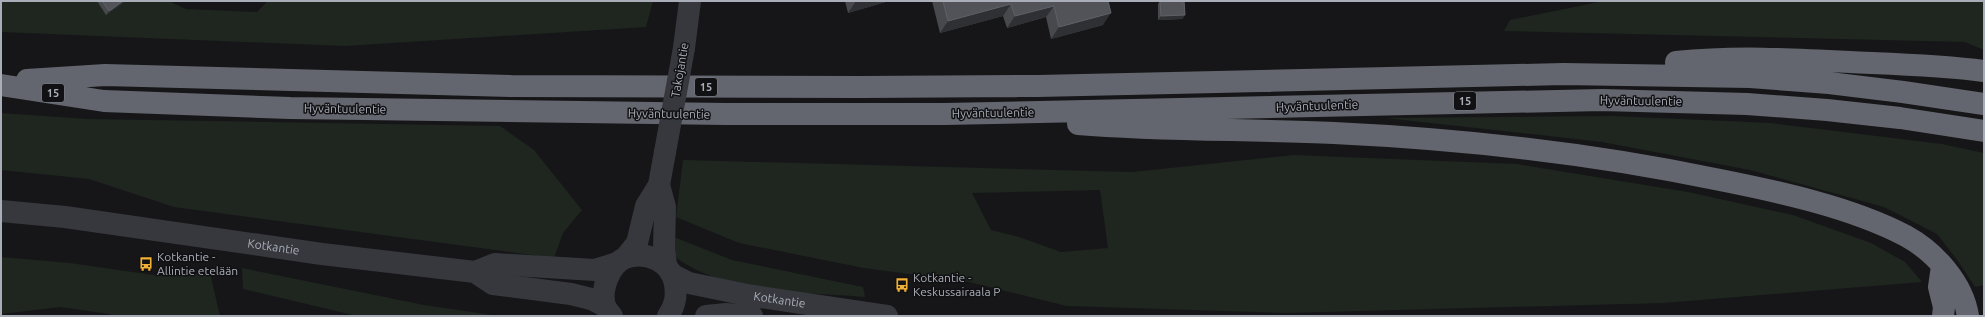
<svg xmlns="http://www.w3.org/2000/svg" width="1985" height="317" font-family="Ubuntu,sans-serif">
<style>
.green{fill:#1e261f;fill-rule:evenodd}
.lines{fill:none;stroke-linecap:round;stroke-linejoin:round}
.minor{stroke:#37383d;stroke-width:22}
.highway{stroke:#63666e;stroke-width:22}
.minor-bridge{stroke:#37383d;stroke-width:22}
.wall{fill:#47494d}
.shaded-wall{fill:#2f3033}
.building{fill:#525359;stroke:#5f6168}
.labels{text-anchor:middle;stroke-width:3;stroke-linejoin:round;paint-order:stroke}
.shield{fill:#111113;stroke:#7b7e86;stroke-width:1}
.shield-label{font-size:11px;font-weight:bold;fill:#a8adb8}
.street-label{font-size:12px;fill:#a8adb8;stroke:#111113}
.poi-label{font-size:12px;fill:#a8adb8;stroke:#111113;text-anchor:start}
</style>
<rect width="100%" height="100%" fill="#161618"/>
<path class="green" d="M 1,1 L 168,1 L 186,9 L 257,12 L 268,1 L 653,1 L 646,27 L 345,46 L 1,32 Z
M 1604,1 L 1984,1 L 1984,50 L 1965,42 L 1504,31 L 1510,20 Z
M 1,113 L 88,119 L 500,126 L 534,150 L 582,210 L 563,233 L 554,258 L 174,207 L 89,179 L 1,170 Z
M 1613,116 L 1770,123 L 1942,144 L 1984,153 L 1984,285 L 1975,287 L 1958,261 L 1937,234 L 1884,207 L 1750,170 L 1602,142 L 1385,118 Z
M 1294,155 L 1517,164 L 1688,192 L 1793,215 L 1871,243 L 1905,262 L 1922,282 L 1663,303 L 1285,313 L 1067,306 L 969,282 L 864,268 L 739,243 L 676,217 L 683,160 L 1133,172 ZM 1100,190 L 1108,248 L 1061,252 L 1019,237 L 991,230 L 972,193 Z
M 674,237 L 732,260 L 863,287 L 865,297 C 803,292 727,295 675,257 Z
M 1,257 L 70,263 L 160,276 L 210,273 L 220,316 L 114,316 L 109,314 L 60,307 L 1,314 Z
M 242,268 L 424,305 L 499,316 L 357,316 L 243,289 Z"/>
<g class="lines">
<g class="minor">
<path d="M 684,48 L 690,1"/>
<path d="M 659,185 L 665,207 L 664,249 L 666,265"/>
<path id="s1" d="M 1,211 L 65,217 L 322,254 L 475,272 L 493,284 L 571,294 L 591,299 L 605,306"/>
<path d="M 625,258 L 637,243 L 646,206 L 659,185 L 665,152"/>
<path d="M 475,272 L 495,264 L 595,270 L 617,263"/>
<path id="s2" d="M 673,275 L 689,283 L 747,295 L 887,316"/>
<path d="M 612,316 C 610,313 606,309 605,306 C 600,290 610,264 625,258 C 647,250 671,262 675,284 C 677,297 675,306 668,316"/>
<path d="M 706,316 L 726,314 L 752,316"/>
</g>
<path class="highway" d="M 1676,62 C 1733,56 1792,59 1850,62 C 1895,64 1940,65 1984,71
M 27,80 L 105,75 L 511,86 L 861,87 L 1038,86 L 1563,74 L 1750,77 L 1829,83 L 1903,92 L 1984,104
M 1,85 L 104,101 L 290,108 L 726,114 L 945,114 L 1602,100 L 1747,104 L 1827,110 L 1900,118 L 1984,131
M 1078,124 C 1163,131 1249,129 1334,133 C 1461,139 1590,153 1715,179 C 1776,191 1851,207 1906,236 C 1935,252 1963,283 1968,316
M 1942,266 L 1939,287 L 1944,307 L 1943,316"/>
<path class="minor-bridge" d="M 665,152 L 684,48"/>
</g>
<path class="wall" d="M 97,1 L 125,1 L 124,2 L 106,15 Z
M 845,1 L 889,1 L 848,13 Z
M 932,1 L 1108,1 L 1103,25 L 1051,39 L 1046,17 L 1007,28 L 1003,16 L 940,33 Z
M 1160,1 L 1184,1 L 1185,15 L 1182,19 L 1158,20 L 1158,4 Z"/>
<path class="shaded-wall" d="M 123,1 L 125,1 L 124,2 L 106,15 L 109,11 Z
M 856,1 L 889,1 L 848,13 Z
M 1011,4 L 1003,16 L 940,33 L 948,21 Z
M 1054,6 L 1046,17 L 1007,28 L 1015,16 Z
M 1111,13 L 1103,25 L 1051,39 L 1059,27 Z
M 1185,15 L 1182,19 L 1158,20 L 1161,16 Z"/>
<path class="building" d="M 102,1 L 123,1 L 109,11 Z
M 943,1 L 1108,1 L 1111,13 L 1059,27 L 1054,6 L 1015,16 L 1011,4 L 948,21 Z
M 1160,1 L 1184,1 L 1185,15 L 1161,16 Z"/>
<defs>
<symbol id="bus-bare" viewBox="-9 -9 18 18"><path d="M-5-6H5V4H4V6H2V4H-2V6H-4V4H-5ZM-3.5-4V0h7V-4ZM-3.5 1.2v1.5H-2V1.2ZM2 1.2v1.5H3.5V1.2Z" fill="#f2b134" stroke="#111113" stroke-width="2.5" paint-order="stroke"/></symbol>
</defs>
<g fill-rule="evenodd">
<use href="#bus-bare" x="136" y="254" width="20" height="20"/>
<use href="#bus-bare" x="892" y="275" width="20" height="20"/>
</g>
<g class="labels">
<g class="shield">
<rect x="695" y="78" width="22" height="18" rx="3"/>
<rect x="42" y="84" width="22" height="18" rx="3"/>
<rect x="1454" y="92" width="22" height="18" rx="3"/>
</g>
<g class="shield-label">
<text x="706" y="91">15</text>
<text x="53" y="97">15</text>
<text x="1465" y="105">15</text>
</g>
<g class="street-label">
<text transform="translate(680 70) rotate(-80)" y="4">Takojantie</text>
<text transform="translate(1641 101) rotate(1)" y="4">Hyväntuulentie</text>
<text transform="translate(1317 106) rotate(-2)" y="4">Hyväntuulentie</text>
<text transform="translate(345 109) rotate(1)" y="4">Hyväntuulentie</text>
<text transform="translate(993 113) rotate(-1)" y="4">Hyväntuulentie</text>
<text transform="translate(669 114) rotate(1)" y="4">Hyväntuulentie</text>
<text dy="4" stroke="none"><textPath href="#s1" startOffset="275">Kotkantie</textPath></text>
<text dy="4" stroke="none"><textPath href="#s2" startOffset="110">Kotkantie</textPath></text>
</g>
<g class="poi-label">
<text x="157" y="261">Kotkantie -<tspan x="157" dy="14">Allintie etelään</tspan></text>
<text x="913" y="282">Kotkantie -<tspan x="913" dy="14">Keskussairaala P</tspan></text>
</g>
</g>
<rect width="1985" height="317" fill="none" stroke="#a8adb8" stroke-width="4"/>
</svg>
